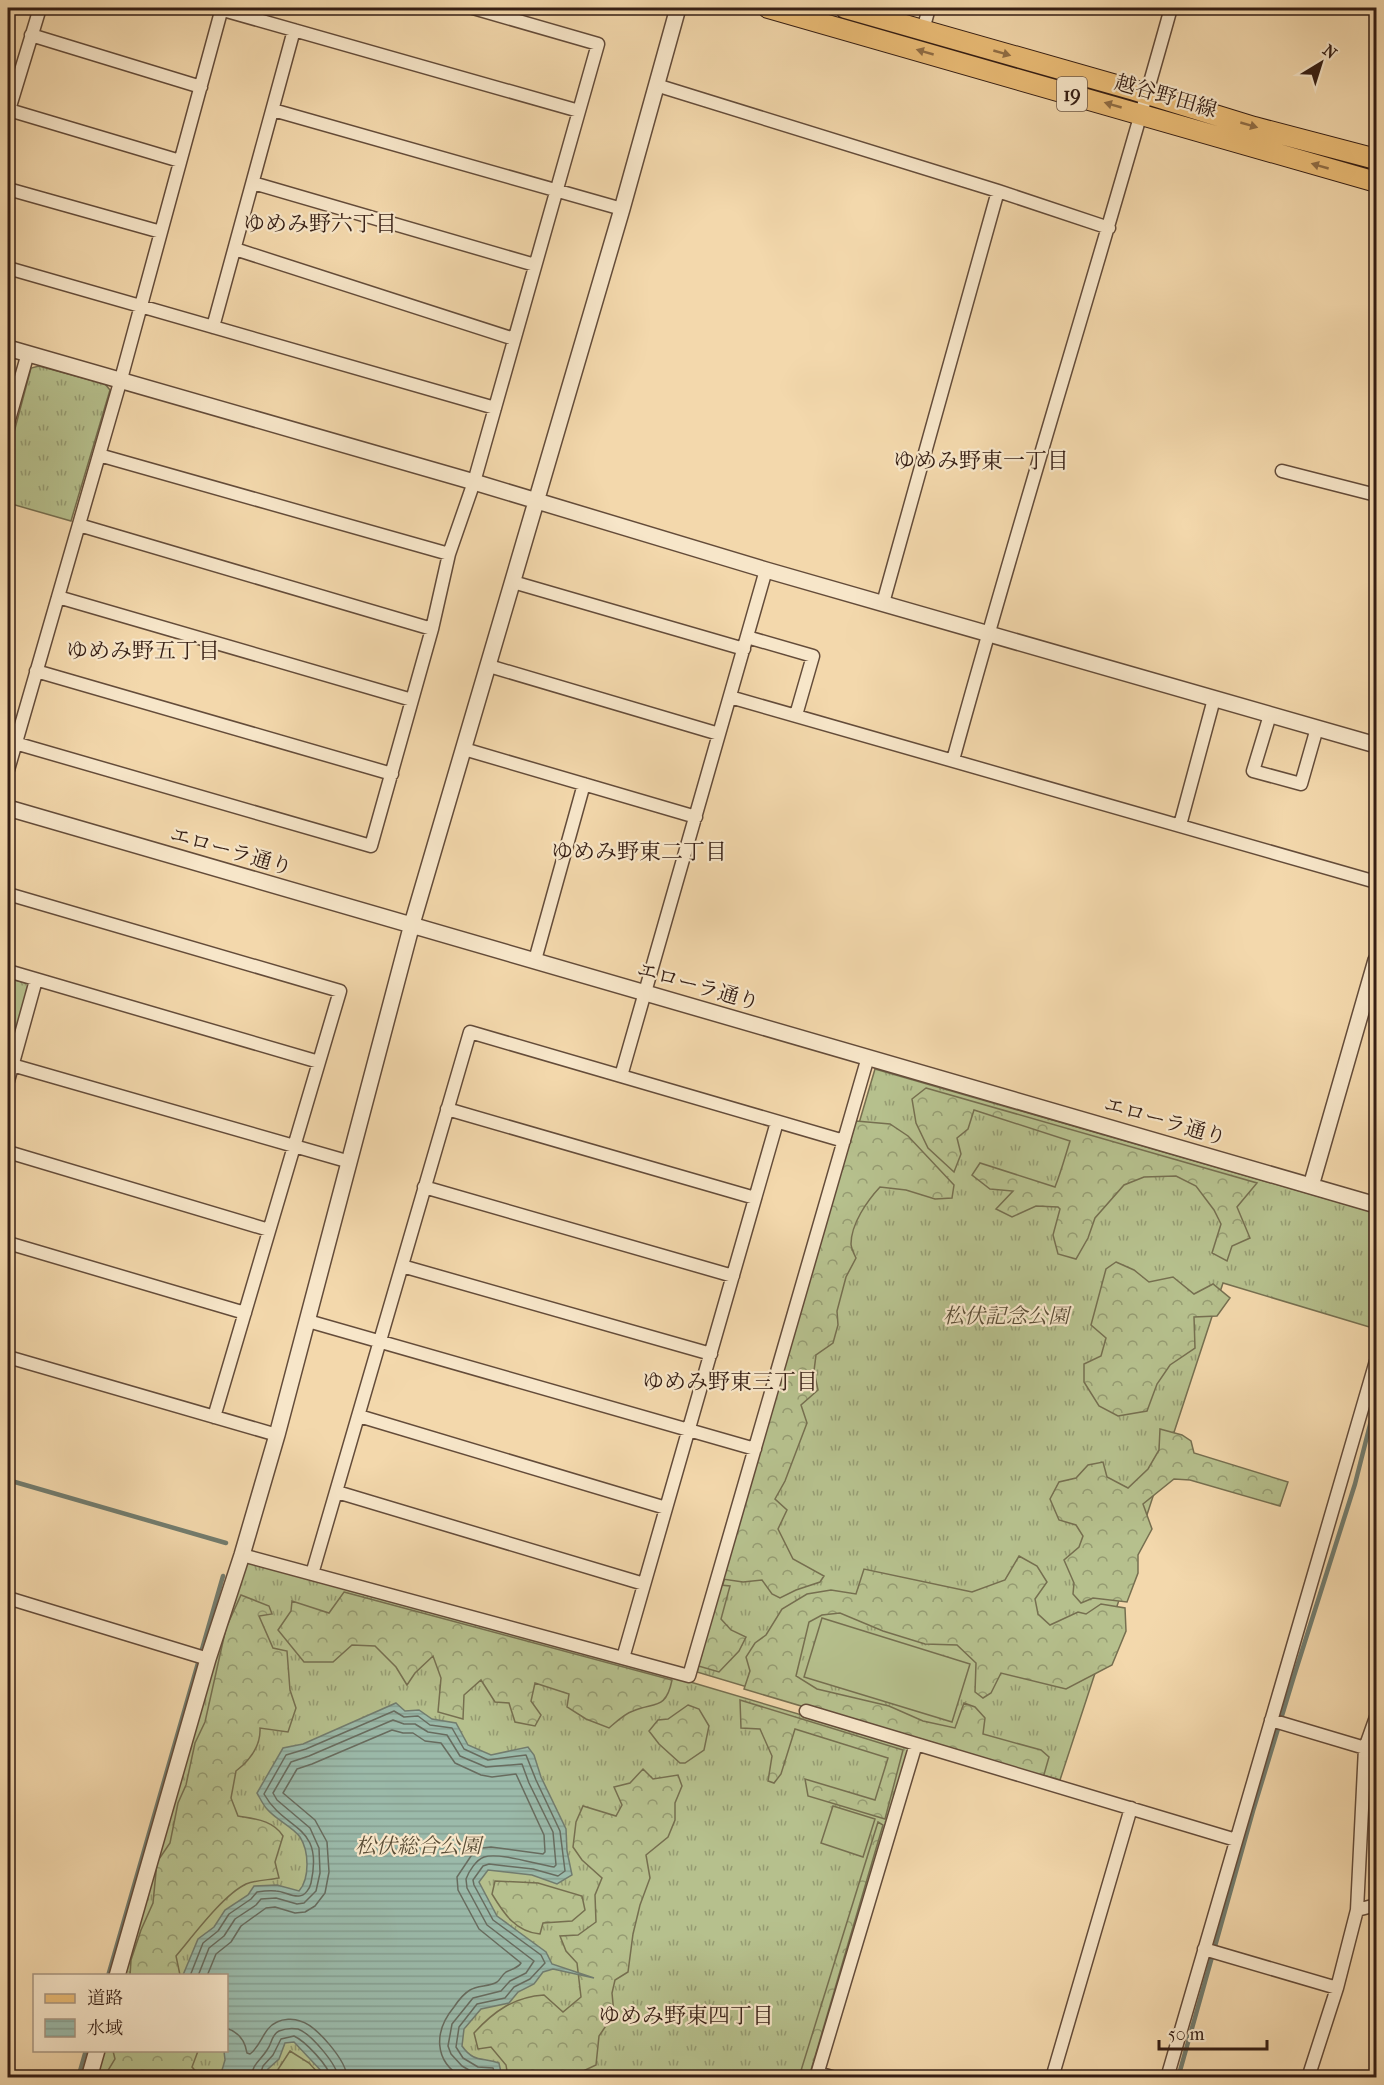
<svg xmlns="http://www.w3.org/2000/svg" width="1384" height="2085" font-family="'IM FELL French Canon','Noto Serif JP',serif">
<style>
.grass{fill:url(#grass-tufts);stroke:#766f50;stroke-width:1.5}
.forest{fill:url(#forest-crowns);stroke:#766f50;stroke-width:1.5}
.pitch{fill:#b6c08d;stroke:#766f50;stroke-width:1.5}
.water{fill:url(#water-rules);stroke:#727c6e;stroke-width:1.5}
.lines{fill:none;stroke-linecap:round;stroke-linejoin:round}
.shore{stroke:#686c5f;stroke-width:1.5}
.stream{stroke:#727c6e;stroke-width:4.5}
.minor-casing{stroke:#644c3a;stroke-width:15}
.tertiary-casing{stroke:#644c3a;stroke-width:18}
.primary-casing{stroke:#351e14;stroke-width:22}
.minor{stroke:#f7e6c9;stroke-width:12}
.tertiary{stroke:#f7e6c9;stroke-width:15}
.primary{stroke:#eabc76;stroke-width:20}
.oneway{fill:#906d45}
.labels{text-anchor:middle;stroke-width:4.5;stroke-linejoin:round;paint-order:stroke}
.shield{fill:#f7e6c9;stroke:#6f5a4a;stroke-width:1.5}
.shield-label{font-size:20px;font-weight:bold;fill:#351e14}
.street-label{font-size:21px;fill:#351e14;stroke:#f7e6c9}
.park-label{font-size:21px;font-style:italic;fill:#5c4f38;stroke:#f7e6c9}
.neighbourhood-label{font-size:22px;fill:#351e14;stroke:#f7e6c9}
</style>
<defs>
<pattern id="grass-tufts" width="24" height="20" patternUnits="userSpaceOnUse" patternTransform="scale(1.5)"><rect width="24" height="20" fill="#b6c08d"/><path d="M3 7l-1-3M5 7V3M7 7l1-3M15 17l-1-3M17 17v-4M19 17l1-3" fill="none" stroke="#959b72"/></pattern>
<pattern id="forest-crowns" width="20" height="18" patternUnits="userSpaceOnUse" patternTransform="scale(1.5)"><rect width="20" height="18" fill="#b6c08d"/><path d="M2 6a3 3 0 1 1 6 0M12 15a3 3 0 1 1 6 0" fill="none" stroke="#959b72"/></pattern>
<pattern id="water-rules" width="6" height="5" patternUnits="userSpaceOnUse" patternTransform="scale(1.5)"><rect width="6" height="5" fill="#9bbaaa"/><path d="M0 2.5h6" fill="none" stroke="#869f91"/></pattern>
</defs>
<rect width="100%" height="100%" fill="#f3d8ac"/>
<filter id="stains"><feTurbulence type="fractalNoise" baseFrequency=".00333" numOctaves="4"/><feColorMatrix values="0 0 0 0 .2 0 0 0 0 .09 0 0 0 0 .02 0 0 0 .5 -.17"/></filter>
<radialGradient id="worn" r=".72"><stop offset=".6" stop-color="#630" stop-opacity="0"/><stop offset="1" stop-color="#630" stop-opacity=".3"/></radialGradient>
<path class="grass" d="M 39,366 L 105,384 L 110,390 L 71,521 L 8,503 L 8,455 L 31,368 Z
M 8,978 L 29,984 L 8,1060 Z
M 875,1069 L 1376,1213 L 1376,1329 L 1223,1283 L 1060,1780 L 697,1672 Z
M 244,1559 L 687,1681 L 910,1747 L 812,2077 L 89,2078 L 97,2051 L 226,2050 L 226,1976 L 118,1975 Z"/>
<path class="forest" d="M 926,1088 L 1257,1183 L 1237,1207 L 1250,1238 L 1232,1246 L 1227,1261 L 1212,1253 L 1221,1224 L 1214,1210 L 1196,1186 L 1176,1176 L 1144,1177 L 1124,1185 L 1095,1218 L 1088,1238 L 1076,1259 L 1058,1254 L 1053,1235 L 1060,1209 L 1058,1207 L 1036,1206 L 1012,1217 L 996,1209 L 1013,1191 L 990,1189 L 972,1175 L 980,1163 L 1055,1187 C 1061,1172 1065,1157 1070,1141 L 974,1110 L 968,1129 L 957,1138 L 961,1154 L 954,1172 L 928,1148 L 916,1123 L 912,1099 Z
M 856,1121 L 890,1124 L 908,1136 L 954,1185 L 952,1198 L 935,1199 L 906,1190 L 880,1187 C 867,1201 851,1224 851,1244 C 851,1248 854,1254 856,1258 L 846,1277 L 837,1311 L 838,1325 L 833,1343 L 816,1355 L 814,1371 L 818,1390 L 801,1405 L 807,1423 L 785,1481 L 775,1499 L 787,1510 L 778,1529 L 793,1559 L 824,1576 L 820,1582 L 796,1590 L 780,1598 L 772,1594 L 762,1580 L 743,1582 L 722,1579 Z
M 1116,1262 L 1134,1270 L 1149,1282 L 1173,1277 L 1194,1294 L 1213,1284 L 1230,1298 L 1217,1316 L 1194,1317 L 1195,1348 L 1170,1365 L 1157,1384 L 1147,1411 L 1118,1416 L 1099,1406 L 1084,1382 L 1084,1364 L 1101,1356 L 1106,1338 L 1091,1325 L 1106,1269 Z
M 1160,1429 L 1182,1435 L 1191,1441 L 1194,1453 L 1288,1482 L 1280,1506 L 1190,1480 L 1174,1479 L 1143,1504 L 1152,1529 L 1138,1555 L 1138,1573 L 1127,1602 L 1093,1598 L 1081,1603 L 1073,1594 L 1074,1583 L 1064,1560 L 1079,1547 L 1083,1536 L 1076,1525 L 1059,1520 L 1050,1499 L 1059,1482 L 1076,1478 L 1088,1465 L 1103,1462 L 1107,1477 L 1128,1488 L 1148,1469 L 1159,1450 Z
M 1019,1556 L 1037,1566 L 1047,1582 L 1035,1599 L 1038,1614 L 1050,1625 L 1078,1612 L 1086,1614 L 1101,1604 L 1125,1608 L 1126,1631 L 1112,1665 L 1066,1689 L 1001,1673 L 991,1693 L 983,1698 L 975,1692 L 976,1663 L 957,1645 L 925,1644 L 883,1631 L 840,1613 L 822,1615 L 809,1622 L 796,1676 L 817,1689 L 889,1706 L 923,1721 L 955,1728 L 964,1703 L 975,1707 L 985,1718 L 983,1734 L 1041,1750 L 1049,1757 L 1043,1778 L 744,1689 L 750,1671 L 746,1657 L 755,1643 L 766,1635 L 782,1609 L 807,1594 L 831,1590 L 856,1594 L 864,1569 L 972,1592 L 1005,1580 Z
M 720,1585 L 730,1586 L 721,1619 L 731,1630 L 746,1637 L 739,1651 L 719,1672 L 695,1665 Z
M 344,1592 L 672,1680 C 666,1710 655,1702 633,1711 C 624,1714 616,1722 609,1728 L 586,1719 L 567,1707 L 569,1694 L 535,1683 L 531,1701 L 541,1715 L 535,1726 L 515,1722 L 509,1703 L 495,1702 L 481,1680 L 464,1695 L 463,1719 L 438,1712 L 441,1678 L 433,1656 L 415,1673 L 407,1685 L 396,1667 L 375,1646 L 352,1645 L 333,1662 L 304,1662 L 278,1630 L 291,1611 L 292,1601 L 329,1613 Z
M 241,1595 L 269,1606 L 272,1614 L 259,1616 L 273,1648 L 287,1651 L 290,1690 L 296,1708 L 288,1732 L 260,1728 C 261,1746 250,1760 236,1771 L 231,1798 L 238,1816 C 255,1819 273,1820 283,1836 L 275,1862 L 279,1878 C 269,1880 256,1880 246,1884 C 223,1895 193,1936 176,1956 L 180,1975 L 130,1976 L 131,1960 L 141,1930 L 153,1903 L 157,1862 L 170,1843 L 178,1803 L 186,1785 L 195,1743 L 205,1722 L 226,1628 Z
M 740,1700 L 903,1750 L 885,1819 L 808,1796 L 805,1779 L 875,1800 L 888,1758 L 795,1729 L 781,1774 L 774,1783 L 768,1781 L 772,1756 L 760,1729 L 741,1728 Z
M 688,1705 L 699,1709 L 709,1726 L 704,1750 L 685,1763 L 680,1763 L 659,1744 L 649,1731 L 658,1720 L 668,1719 Z
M 643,1769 L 653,1779 L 678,1775 L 682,1786 L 675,1803 L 675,1820 L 668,1837 L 646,1855 L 650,1878 L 640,1905 L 633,1934 L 628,1972 L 615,1980 L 612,1993 L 614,2014 L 599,2036 L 596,2065 L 583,2071 L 587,2077 L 508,2077 L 506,2065 L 491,2047 L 478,2049 L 474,2033 C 494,2011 514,1997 544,1995 L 563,2012 L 581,1997 L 577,1963 L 566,1951 L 560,1936 L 578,1935 L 596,1922 L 595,1895 L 602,1878 L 582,1860 L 573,1847 L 576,1822 L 583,1806 L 616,1816 L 622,1805 L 614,1787 L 630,1783 Z
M 878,1822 L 883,1825 L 809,2077 L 799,2077 Z
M 495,1881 L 538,1883 L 582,1896 L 585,1910 L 572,1921 L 543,1923 L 540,1934 C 516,1932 504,1914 492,1894 Z
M 113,2051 L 198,2051 L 192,2067 L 201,2077 L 104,2077 L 115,2059 Z
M 290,2051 L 309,2063 L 322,2077 L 273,2077 Z"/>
<path class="pitch" d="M 822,1618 L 970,1664 L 952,1722 L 804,1677 Z
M 833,1806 L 875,1819 L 863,1857 L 821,1843 Z"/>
<path class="water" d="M 396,1703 L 405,1711 L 419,1710 L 432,1719 L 456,1723 L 468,1745 L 491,1755 L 528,1747 L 534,1755 L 541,1777 L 566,1829 L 567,1851 L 572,1875 L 557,1884 L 532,1875 L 488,1870 L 479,1882 L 497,1916 L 546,1952 L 552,1964 L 594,1978 L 553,1969 L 543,1972 L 534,1984 L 518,1992 L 509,2003 L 481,2009 L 464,2029 L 462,2046 C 474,2063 482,2057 499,2063 L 502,2077 L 327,2077 L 294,2042 L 285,2043 L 279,2059 L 268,2069 L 264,2077 L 220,2077 L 225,2060 L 224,2051 L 226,2050 L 226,1976 L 183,1975 L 198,1939 L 214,1927 L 225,1910 L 248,1895 L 254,1886 L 277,1885 L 299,1891 C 310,1878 309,1851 300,1837 C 292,1826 276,1820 267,1809 C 263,1805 260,1798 257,1793 L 283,1748 L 303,1744 Z"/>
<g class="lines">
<path class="shore" d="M 190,1976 L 203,1943 L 218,1931 L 229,1914 L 251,1899 L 257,1892 C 263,1891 270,1890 276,1891 C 283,1891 292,1897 299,1896 C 305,1896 310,1888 311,1883 C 324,1823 285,1832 264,1794 L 286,1755 L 306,1749 L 394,1711 L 404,1717 L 418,1716 L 430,1725 L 452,1728 L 464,1749 L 488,1760 L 526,1755 L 536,1780 L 560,1831 L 565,1871 L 558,1876 L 533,1869 L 489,1864 L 483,1866 L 473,1880 L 474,1885 L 493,1920 L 541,1955 L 545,1963 L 530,1979 L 514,1987 L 505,1998 L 477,2004 L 459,2027 L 456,2047 L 463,2058 L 478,2067 L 493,2068 L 496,2078
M 198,1976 L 209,1948 L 224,1936 L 235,1919 L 256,1905 L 261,1899 L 276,1898 L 297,1904 L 304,1903 L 316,1891 L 320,1873 L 319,1848 L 310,1828 L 277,1800 L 273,1793 L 291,1762 L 309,1756 L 393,1720 L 404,1724 L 415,1724 L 428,1732 L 447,1735 L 460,1756 L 486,1767 L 522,1764 L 529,1783 L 553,1832 L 556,1865 L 554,1867 C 538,1865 500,1852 484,1857 C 476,1860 469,1871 466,1879 L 467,1888 L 487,1925 L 534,1961 L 526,1973 L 510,1981 L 501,1991 L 473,1998 L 452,2024 L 448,2046 L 451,2054 L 462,2066 L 476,2074 L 486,2074 L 488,2078
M 207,1976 L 216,1954 L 231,1942 L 241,1926 L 266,1908 L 275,1907 L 295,1913 L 305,1912 L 315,1906 L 325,1893 L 329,1872 L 327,1842 L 315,1820 L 283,1793 L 297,1769 L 312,1764 L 392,1730 L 403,1733 L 413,1733 L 425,1741 L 441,1743 L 455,1763 L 481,1775 L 492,1777 L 516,1774 L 544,1835 L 545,1852 L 543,1854 L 491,1847 L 482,1848 L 471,1856 L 457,1877 L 458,1890 L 479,1929 L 521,1963 C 518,1968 512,1969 506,1972 C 502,1975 500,1980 497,1982 C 489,1987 478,1985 470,1990 C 463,1994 458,2001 454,2007 C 434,2031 433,2061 463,2078
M 226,2028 C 239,2032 245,2040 247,2053 L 250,2054 C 262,2045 263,2028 277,2022 C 283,2019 293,2018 300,2021 C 316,2025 347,2061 347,2078
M 251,2078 C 252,2064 261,2060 267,2050 C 272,2044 271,2035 279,2031 C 284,2029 292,2028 298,2029 C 310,2033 338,2065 338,2078
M 259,2078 L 263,2066 L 273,2055 L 281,2039 L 294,2036 C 305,2041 329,2066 331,2078"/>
<path class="stream" d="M 8,1480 L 226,1543
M 108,1976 L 223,1576
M 78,2078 L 86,2050
M 1178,2078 L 1253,1811 L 1294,1676 L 1355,1484 L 1376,1401"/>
<defs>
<path id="minor" d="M 216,8 L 579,111
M 923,30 L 929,8
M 31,35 L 201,87
M 656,85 L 998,191 L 1109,228
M 9,110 L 180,161
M 273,110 L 622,209
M 8,113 L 40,8
M 253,183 L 535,265
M 8,189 L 161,232
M 235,249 L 514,339
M 8,268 L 495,408
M 213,327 L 294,30
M 8,423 L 28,353
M 99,455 L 449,554
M 1282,471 L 1376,495
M 79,525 L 432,629
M 513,582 L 744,649
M 58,597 L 412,700
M 883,603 L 998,191
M 747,637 L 813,656 L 796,715
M 489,666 L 719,734
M 36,671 L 392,774
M 730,697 L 1376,882
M 1270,715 L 1253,771 L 1301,784 L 1317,728
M 8,741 L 371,846 L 432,629 L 449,554 L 474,482 L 598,44 L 473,8
M 464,749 L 696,817
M 953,760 C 1022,508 1101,259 1171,8
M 8,770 L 121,379 L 222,8
M 1180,825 L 1214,699
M 8,894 L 340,991 L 214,1417
M 535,960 L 584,784
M 8,971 L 319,1062
M 12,1065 L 350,1162
M 621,1076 L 766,570
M 8,1081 L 36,980
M 447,1109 L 755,1198
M 8,1152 L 269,1230
M 424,1187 L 733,1276
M 8,1243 L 245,1313
M 402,1266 L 711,1354
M 308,1321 L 755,1449
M 8,1357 L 277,1435
M 359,1416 L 666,1508
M 337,1492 L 644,1584
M 242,1555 L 689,1676 L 868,1057
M 312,1574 L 470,1032 L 844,1141
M 8,1598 L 208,1659
M 623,1658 L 777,1122
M 806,1711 L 1236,1840
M 1271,1720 L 1365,1748
M 1357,1910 L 1376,1905
M 1204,1949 L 1337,1988
M 818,2073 L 835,2078
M 816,2078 L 916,1744
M 1052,2078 L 1131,1808
M 1167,2078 L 1376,1361
M 1308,2078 L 1337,1988 L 1357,1910 L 1365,1748 L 1376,1717"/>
<path id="tertiary" d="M 8,348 L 474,482 L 766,570 L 1376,745
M 8,808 L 1376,1205
M 1311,1186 L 1376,960
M 117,1976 L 208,1659 L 242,1555 L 277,1435 L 412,924 L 622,209 L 678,8
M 89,2078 L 97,2050"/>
<path id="primary" d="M 768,8 L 1376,182
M 845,8 L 1134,90 L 1254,127 L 1376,159"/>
</defs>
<use href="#minor" class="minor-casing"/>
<use href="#tertiary" class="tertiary-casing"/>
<use href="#primary" class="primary-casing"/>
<use href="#minor" class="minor"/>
<use href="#tertiary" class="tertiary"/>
<use href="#primary" class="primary"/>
</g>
<defs><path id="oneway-solid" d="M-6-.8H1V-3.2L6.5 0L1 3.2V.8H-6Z" transform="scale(1.5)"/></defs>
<g class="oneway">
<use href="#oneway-solid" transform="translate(925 52) rotate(-164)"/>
<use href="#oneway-solid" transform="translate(1002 53) rotate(16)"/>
<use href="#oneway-solid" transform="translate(1113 105) rotate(-164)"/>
<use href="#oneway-solid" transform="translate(1249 125) rotate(16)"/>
<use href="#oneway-solid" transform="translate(1320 166) rotate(-164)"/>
</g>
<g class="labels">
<rect class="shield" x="1057" y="77" width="30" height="34" rx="4.5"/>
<g class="shield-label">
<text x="1072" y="101">19</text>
</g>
<g class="street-label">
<text transform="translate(1166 96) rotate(16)" y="7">越谷野田線</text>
<text transform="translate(231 851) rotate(16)" y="7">エローラ通り</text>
<text transform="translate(698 986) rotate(16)" y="7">エローラ通り</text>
<text transform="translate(1165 1121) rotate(16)" y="7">エローラ通り</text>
</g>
<g class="park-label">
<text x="1006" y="1323">松伏記念公園</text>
<text x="418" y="1853">松伏総合公園</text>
</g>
<g class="neighbourhood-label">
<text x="320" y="231">ゆめみ野六丁目</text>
<text x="981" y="468">ゆめみ野東一丁目</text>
<text x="143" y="658">ゆめみ野五丁目</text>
<text x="639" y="859">ゆめみ野東二丁目</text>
<text x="730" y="1389">ゆめみ野東三丁目</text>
<text x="686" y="2023">ゆめみ野東四丁目</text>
</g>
</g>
<rect width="1384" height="2085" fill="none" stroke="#f3d8ac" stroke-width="30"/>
<rect x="9" y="9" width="1366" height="2067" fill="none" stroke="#351e14" stroke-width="3"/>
<rect x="15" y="15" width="1354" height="2055" fill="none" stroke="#351e14" stroke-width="1.5"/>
<rect x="33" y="1974" width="195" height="78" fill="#f7e6c9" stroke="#a99681" stroke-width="1.5"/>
<rect x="45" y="1994" width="30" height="9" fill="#eabc76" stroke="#a99681" stroke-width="1.5"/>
<text x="87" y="2004" font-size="18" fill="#351e14">道路</text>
<rect x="45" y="2019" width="30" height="18" fill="url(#water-rules)" stroke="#a99681" stroke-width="1.5"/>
<text x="87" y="2034" font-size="18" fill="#351e14">水域</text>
<g transform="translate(1321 63) rotate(38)" stroke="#f7e6c9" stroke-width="4.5" paint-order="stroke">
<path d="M0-4.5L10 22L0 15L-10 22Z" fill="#351e14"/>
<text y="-9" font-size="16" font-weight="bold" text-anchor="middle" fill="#351e14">N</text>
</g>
<path d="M1159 2040v9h108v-9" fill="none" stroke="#351e14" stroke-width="3"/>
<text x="1168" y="2040" font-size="18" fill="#351e14" stroke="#f7e6c9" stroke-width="4.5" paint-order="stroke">50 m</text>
<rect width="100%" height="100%" filter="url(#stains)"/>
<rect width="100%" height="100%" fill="url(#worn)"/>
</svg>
